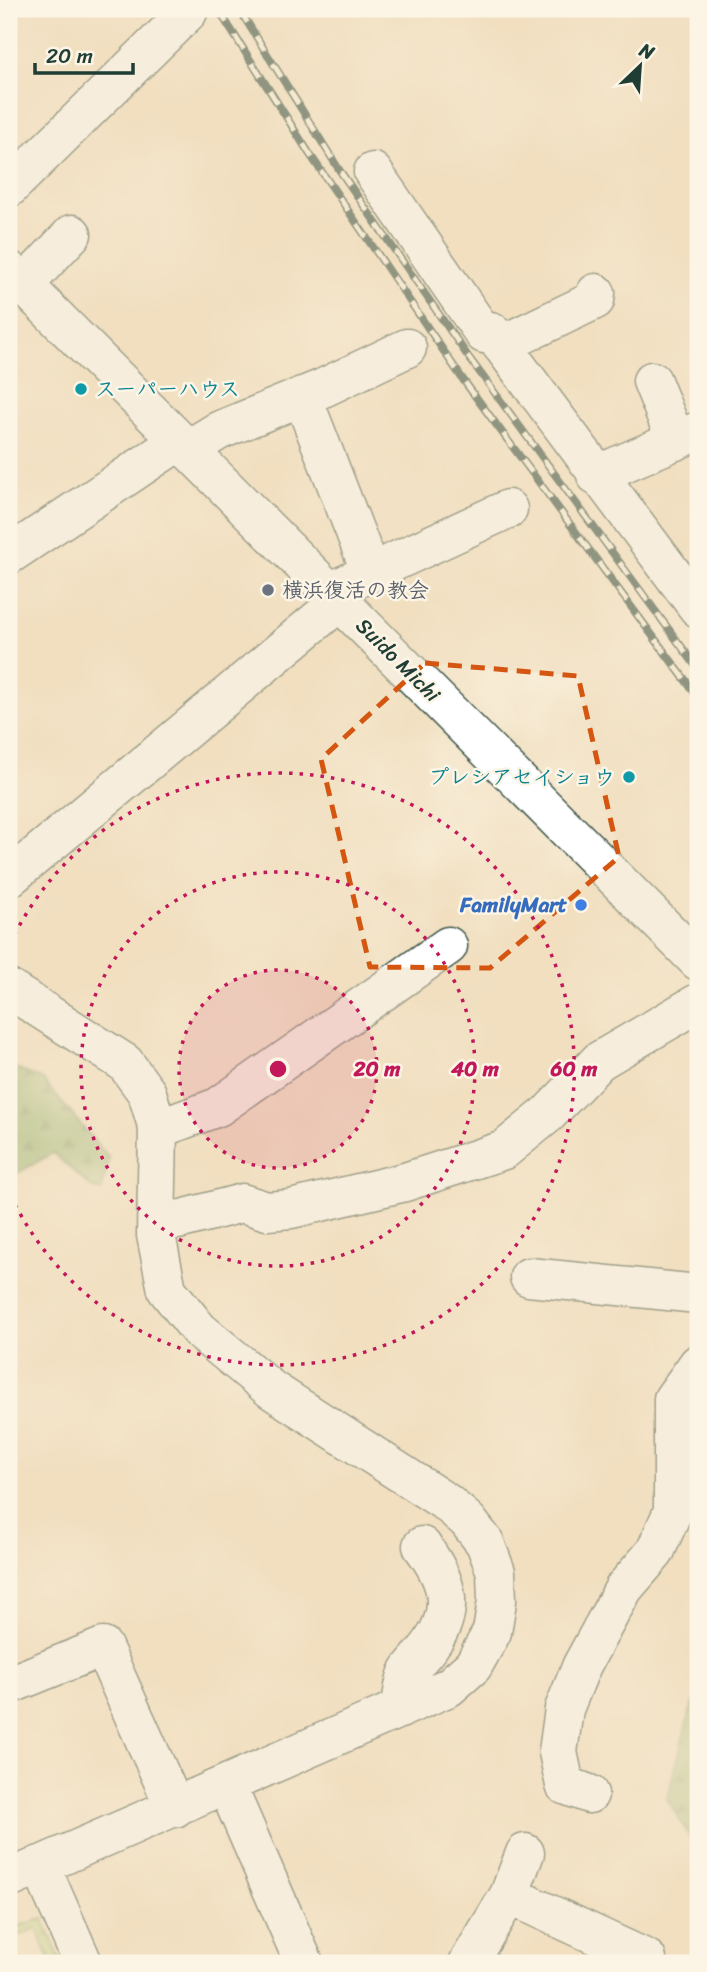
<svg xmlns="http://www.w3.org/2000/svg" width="707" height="1972" font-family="Sriracha,'Klee One',sans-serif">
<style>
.grass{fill:url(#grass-tufts);stroke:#658555;stroke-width:2}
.forest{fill:url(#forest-firs);stroke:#54764e;stroke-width:2}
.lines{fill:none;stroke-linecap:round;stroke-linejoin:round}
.minor-casing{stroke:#3e5549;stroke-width:41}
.minor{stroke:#fff;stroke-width:38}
.rail-casing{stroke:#1f3d34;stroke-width:8}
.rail{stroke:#fcf5e5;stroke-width:5;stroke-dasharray:16;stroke-linecap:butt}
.marked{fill:none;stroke:#d45610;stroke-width:5;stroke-dasharray:14 9;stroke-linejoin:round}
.ring{fill:none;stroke:#c2185b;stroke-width:3.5;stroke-dasharray:3.5 7}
.culture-dot{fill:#0f9aa8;stroke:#fcf5e5;stroke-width:2.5}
.worship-dot{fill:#6b7280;stroke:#fcf5e5;stroke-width:2.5}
.shop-dot{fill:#3f7fe0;stroke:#fcf5e5;stroke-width:2.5}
.labels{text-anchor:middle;stroke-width:5;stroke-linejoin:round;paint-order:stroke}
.culture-label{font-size:21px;font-weight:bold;fill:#0d838f;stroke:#fcf5e5;text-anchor:start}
.worship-label{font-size:21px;font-weight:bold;fill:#5b616d;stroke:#fcf5e5;text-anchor:start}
.street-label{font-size:21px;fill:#1f3d34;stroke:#fcf5e5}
.shop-label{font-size:21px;font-weight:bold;fill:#366cbe;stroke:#fcf5e5;text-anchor:end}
.centre{fill:#c2185b;stroke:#fcf5e5;stroke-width:3.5}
.ring-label{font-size:21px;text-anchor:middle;font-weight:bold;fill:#c2185b;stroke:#fcf5e5;stroke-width:5;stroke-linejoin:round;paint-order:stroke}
</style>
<defs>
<pattern id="grass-tufts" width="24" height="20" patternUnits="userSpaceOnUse" patternTransform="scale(1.75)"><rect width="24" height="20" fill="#abcd76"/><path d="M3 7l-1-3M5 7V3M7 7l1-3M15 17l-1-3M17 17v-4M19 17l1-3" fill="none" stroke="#8ba862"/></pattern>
<pattern id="forest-firs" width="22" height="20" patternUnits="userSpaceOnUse" patternTransform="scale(1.75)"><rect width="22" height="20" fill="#88b067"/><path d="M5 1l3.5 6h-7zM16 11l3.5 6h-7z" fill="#6f9056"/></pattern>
</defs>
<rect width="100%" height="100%" fill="#fcf5e5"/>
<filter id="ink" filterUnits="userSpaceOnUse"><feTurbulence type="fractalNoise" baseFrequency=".0143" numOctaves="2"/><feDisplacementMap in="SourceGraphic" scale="14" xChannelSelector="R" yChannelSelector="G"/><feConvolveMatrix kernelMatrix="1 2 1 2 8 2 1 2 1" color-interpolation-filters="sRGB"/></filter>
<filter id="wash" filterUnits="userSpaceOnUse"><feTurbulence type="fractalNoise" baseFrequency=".00686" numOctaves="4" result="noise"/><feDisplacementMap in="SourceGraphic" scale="28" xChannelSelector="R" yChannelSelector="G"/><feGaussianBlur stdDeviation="1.57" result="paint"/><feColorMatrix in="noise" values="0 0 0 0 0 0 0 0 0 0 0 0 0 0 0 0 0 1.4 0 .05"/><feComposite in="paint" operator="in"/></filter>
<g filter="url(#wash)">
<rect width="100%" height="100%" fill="#f1dfc0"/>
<path class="grass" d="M 43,1919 L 62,1963 L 51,1963 L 37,1928 L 13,1938 L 11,1928 Z"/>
<path class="forest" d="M 9,1066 L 42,1079 L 109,1158 L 102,1191 L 92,1188 L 53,1153 L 9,1178 Z
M 698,1697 L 698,1840 L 694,1844 L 667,1799 L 690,1711 Z"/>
</g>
<g filter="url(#ink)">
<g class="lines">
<defs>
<path id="minor" d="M 373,172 L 484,334 L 491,331 L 698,608
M 9,188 L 188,12
M 9,270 L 698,961
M 24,285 L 72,234
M 501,345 L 595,300 L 596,293
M 652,381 L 676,441
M 302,396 L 371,573
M 187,450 L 218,431 L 323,388 L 407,348
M 596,475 L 698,431
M 9,555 L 178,442
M 329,592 L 508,509
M 9,878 L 339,602
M 9,989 L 125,1063 L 147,1093 L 158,1129 L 156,1235 L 167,1290 L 199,1330 L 272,1390 L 447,1503 L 467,1520 L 485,1543 L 496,1572 L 497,1601 L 492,1632 L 473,1666 L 449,1687 L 9,1879
M 158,1129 L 218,1107 L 448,946
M 157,1216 L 178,1220 L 242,1203 L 267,1211 L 291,1209 L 405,1182 L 504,1150 L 548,1114 L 599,1061 L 698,1003
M 529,1277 L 698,1294
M 9,1685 L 103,1647 L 175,1808
M 400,1709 C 403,1698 403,1681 409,1671 C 416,1661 426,1652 433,1641 C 457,1605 445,1577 422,1546
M 227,1786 L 304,1963
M 589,1794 L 565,1785 L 558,1752 L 564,1709 L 582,1665 L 624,1588 L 655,1552 L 673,1511 L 673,1399 L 698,1364
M 40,1865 L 83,1963
M 509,1895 L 525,1853
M 468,1963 L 509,1895 L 647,1959"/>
</defs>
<use href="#minor" class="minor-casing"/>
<use href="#minor" class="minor"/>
<defs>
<path id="rail" d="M 218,9 L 309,153 L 464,381 L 698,697
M 239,9 L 340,171 L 467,355 L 698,669"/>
</defs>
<use href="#rail" class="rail-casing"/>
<use href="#rail" class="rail"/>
</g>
</g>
<path d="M0 0H707V1972H0ZM 425,663 L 578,676 L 619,857 L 490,968 L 370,967 L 321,759 Z" fill="#f1dfc0" fill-opacity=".55" fill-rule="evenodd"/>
<path class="marked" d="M 425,663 L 578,676 L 619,857 L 490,968 L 370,967 L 321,759 Z"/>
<circle cx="278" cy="1069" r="99" fill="#c2185b" fill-opacity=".12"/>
<g class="ring">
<circle cx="278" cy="1069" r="99"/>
<circle cx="278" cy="1069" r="197"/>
<path d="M10 944A296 296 0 1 1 10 1194"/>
</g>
<g class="culture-dot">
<circle cx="81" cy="389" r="7"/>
<circle cx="629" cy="777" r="7"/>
</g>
<circle class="worship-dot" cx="268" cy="590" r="7"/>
<circle class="shop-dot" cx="581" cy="905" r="7"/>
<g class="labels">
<g class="culture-label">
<text x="95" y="396">スーパーハウス</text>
<text x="615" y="784" text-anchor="end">プレシアセイショウ</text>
</g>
<g class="worship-label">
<text x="282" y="597">横浜復活の教会</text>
</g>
<g class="street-label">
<text transform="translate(398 660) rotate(45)" y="7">Suido Michi</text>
</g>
<g class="shop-label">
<text x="567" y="912">FamilyMart</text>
</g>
</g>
<circle cx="278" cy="1069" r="10" class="centre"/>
<g class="ring-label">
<text x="377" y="1076">20 m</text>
<text x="475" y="1076">40 m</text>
<text x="574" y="1076">60 m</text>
</g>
<rect width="707" height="1972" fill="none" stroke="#fcf5e5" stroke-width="35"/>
<g transform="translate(640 66) rotate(25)" stroke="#fcf5e5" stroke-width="5" paint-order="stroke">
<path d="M0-5L12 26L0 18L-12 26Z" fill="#1f3d34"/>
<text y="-10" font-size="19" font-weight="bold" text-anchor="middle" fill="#1f3d34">N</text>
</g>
<path d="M35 63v10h98v-10" fill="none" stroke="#1f3d34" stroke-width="3.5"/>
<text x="46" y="63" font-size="21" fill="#1f3d34" stroke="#fcf5e5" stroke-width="5" paint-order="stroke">20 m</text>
</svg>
